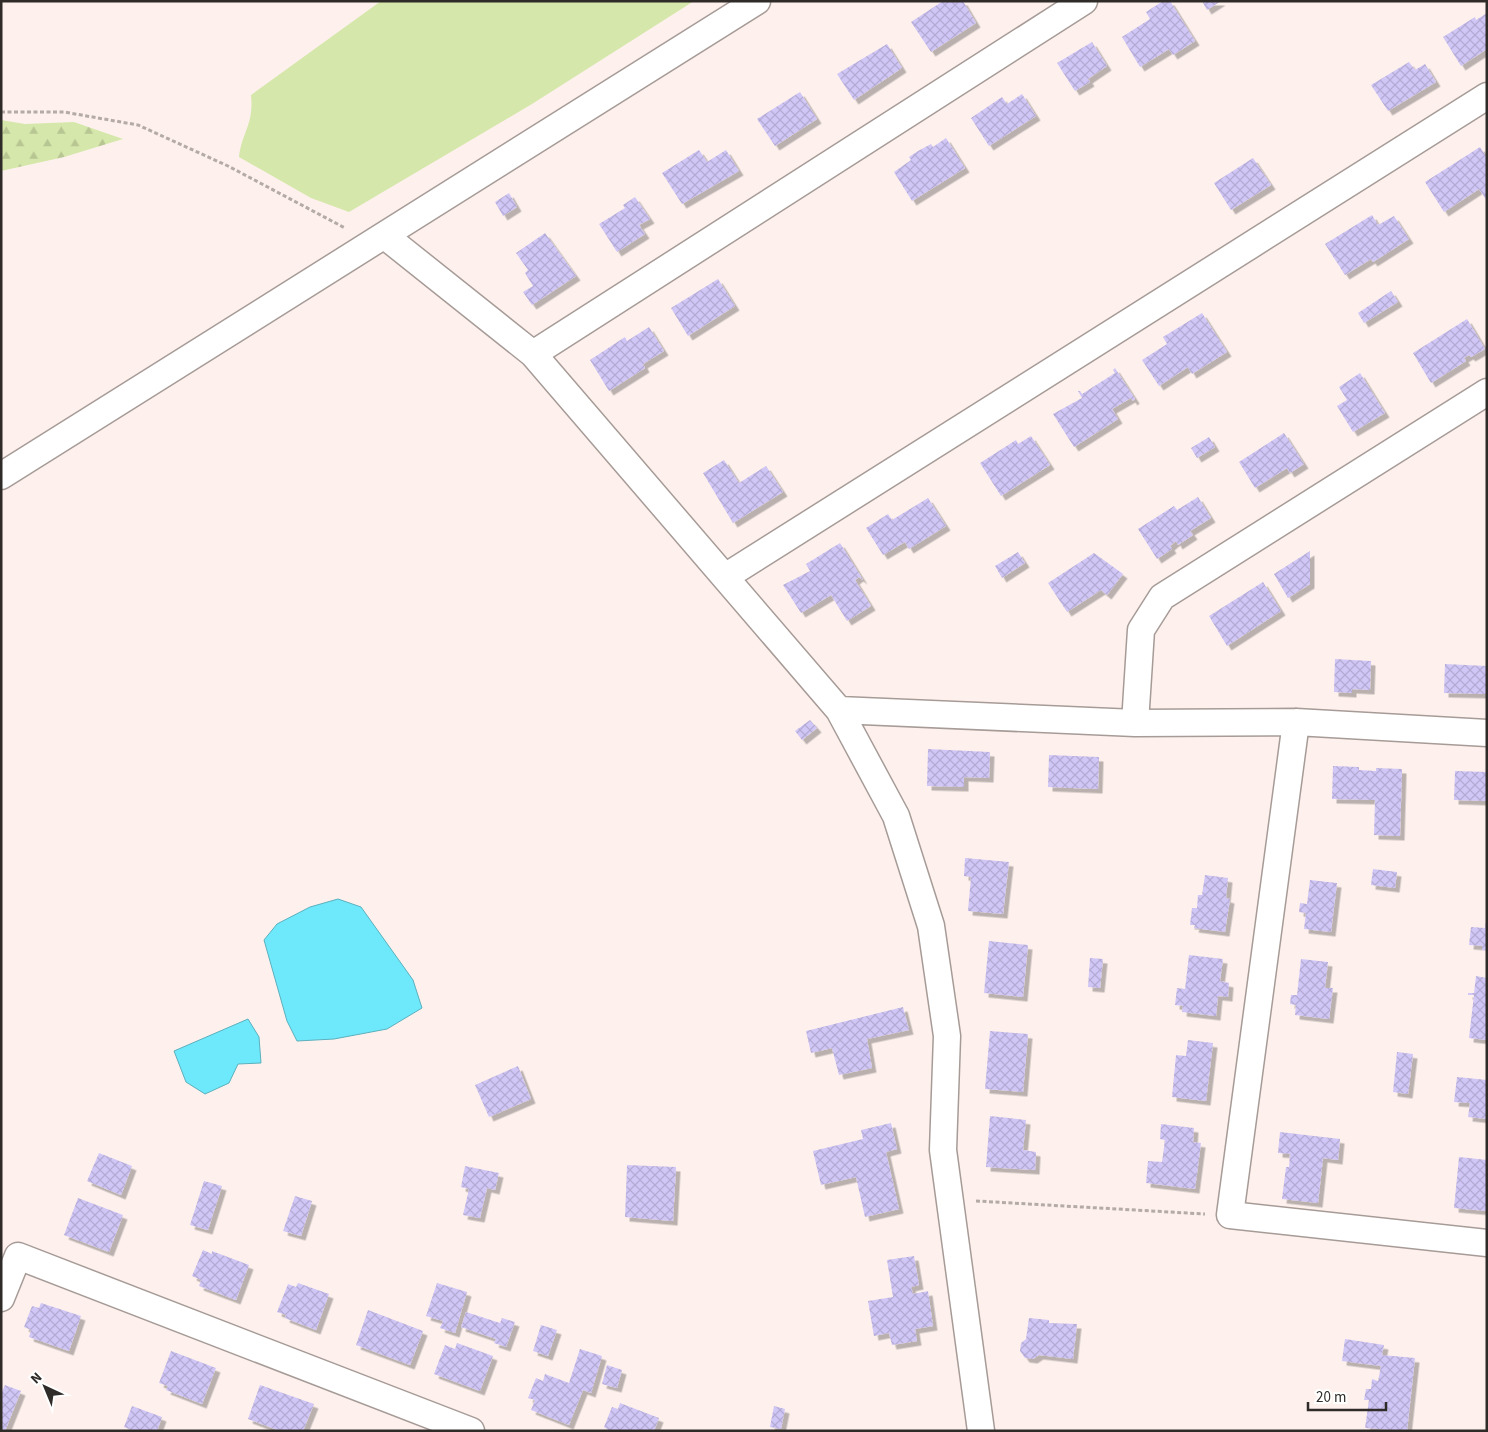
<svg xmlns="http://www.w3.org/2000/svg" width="1488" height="1432" font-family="'Source Sans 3',sans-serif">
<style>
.green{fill:#d5e7aa}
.forest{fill:url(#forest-firs)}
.water{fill:#6ee9fc;stroke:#5bb0bd}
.building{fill:url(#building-cross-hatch);filter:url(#shadow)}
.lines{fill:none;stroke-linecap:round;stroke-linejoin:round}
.minor-casing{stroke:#a69b97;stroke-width:29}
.path{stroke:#b4aaa6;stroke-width:3;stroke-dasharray:4 2.5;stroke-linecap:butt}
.minor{stroke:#fff;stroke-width:26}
</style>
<defs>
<pattern id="forest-firs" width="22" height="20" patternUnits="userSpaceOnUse" patternTransform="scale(1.25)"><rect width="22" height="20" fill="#d5e7aa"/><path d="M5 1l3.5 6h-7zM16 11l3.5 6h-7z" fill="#b7c692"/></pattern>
<pattern id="building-cross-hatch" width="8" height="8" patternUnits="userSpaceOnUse" patternTransform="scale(1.25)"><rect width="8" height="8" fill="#d1c7f7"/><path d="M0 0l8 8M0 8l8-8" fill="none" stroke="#b4abd4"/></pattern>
<filter id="shadow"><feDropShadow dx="4.5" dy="4.5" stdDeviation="0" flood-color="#0004"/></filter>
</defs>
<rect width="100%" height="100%" fill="#fef1ed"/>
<path class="green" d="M 381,1 L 694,1 L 532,104 L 349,212 L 311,198 L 239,157 C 242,132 254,125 251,95 Z"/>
<path class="forest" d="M 1,120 L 25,124 L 74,122 L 123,139 L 64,157 L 1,171 Z"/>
<path class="water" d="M 338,899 L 361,907 L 413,980 L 422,1008 L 387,1029 L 334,1039 L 297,1041 L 287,1021 L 264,940 L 277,924 L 310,907 Z
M 248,1019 L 259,1037 L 261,1063 L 238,1064 L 229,1083 L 205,1094 L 186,1082 L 174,1051 Z"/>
<path class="building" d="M 943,1 L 963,1 L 976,23 L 931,52 L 911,22 Z
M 1163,1 L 1170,1 L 1195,41 L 1173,55 L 1169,49 L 1140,67 L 1122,37 L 1150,19 L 1146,12 Z
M 1202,1 L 1221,1 L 1207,10 Z
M 1487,13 L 1487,49 L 1461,66 L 1443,37 L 1475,17 L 1476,20 Z
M 1092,42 L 1107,66 L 1088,79 L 1090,82 L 1075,91 L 1057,63 Z
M 887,44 L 902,68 L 854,100 L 837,74 Z
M 1409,62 L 1415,70 L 1425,64 L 1436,82 L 1388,111 L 1371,85 Z
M 800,92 L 817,119 L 775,146 L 757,119 Z
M 1022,94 L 1036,116 L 989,146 L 971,118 L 1002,97 L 1007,104 Z
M 946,138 L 965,168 L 912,201 L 894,172 L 911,160 L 909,157 L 918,151 L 931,144 L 933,147 Z
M 1480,147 L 1487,158 L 1487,201 L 1479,189 L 1444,212 L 1425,182 Z
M 699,150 L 707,162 L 726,150 L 739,171 L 682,204 L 662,173 Z
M 1253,158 L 1271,185 L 1231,210 L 1214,183 Z
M 509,193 L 517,207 L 503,216 L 495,202 Z
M 635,197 L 650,219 L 639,225 L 645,234 L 617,252 L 599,224 L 625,208 L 623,205 Z
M 1372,215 L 1378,225 L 1394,216 L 1409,239 L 1373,262 L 1371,259 L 1345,275 L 1325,244 Z
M 545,233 L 576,276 L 532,305 L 523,292 L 533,286 L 525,273 L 528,270 L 516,253 Z
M 718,279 L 735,306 L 688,336 L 671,308 Z
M 1391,291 L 1398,302 L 1364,323 L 1358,313 Z
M 1202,313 L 1227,352 L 1192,374 L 1188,367 L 1159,386 L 1142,360 L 1167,344 L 1163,337 Z
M 1467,319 L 1485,349 L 1471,357 L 1469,355 L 1464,358 L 1466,361 L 1431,383 L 1413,353 Z
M 649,327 L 664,351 L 643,364 L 645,368 L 609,391 L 590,360 L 625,337 L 627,341 Z
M 1115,368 L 1135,399 L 1133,401 L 1131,398 L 1112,409 L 1118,419 L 1074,447 L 1053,414 L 1082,398 L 1078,391 L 1080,391 L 1082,394 L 1115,373 L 1113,370 Z
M 1360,373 L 1385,413 L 1353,432 L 1337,406 L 1347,400 L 1339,387 Z
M 1284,433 L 1304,464 L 1290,473 L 1287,468 L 1255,488 L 1239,462 Z
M 1031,436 L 1050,465 L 1001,496 L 980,463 L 1016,440 L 1018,444 Z
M 1209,437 L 1215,447 L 1197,458 L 1191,448 Z
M 724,460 L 739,483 L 766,466 L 783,492 L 733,523 L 703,473 Z
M 1198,497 L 1211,518 L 1190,531 L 1193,535 L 1178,545 L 1176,541 L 1170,546 L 1172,549 L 1157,559 L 1138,529 L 1174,506 L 1177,510 Z
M 928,498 L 946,526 L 909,549 L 905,542 L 883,555 L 866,528 L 888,514 L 892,520 Z
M 840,543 L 863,580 L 859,577 L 855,580 L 871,606 L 847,621 L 831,595 L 801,613 L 783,585 L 810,571 L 806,564 Z
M 1310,551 L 1310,584 L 1288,598 L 1274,574 Z
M 1018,552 L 1025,563 L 1002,578 L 995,566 Z
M 1094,553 L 1123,574 L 1107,595 L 1101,590 L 1067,612 L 1048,583 Z
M 1263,582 L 1281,611 L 1227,646 L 1209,616 Z
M 1335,659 L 1371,661 L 1370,690 L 1352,689 L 1352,693 L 1334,692 Z
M 1445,664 L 1487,666 L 1487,694 L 1444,693 Z
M 810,720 L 817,728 L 802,740 L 795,731 Z
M 928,749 L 990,752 L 989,778 L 964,777 L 964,787 L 927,786 Z
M 1049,755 L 1099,757 L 1098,789 L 1048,787 Z
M 1333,766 L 1359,767 L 1359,770 L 1376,771 L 1376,768 L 1402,769 L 1400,836 L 1374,835 L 1375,800 L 1332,799 Z
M 1455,771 L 1487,772 L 1487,801 L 1454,800 Z
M 965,858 L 1009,862 L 1003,914 L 968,911 L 971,877 L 964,876 Z
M 1373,869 L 1397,872 L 1395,888 L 1371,885 Z
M 1205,875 L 1228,878 L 1226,898 L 1230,899 L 1225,932 L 1194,928 L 1195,925 L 1190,925 L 1192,908 L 1197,908 L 1198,895 L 1202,895 Z
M 1310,880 L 1337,883 L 1331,932 L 1304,929 L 1306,913 L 1299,912 L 1300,903 L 1307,904 Z
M 1486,921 L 1487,921 L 1487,951 L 1482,950 L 1482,946 L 1469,945 L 1471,927 L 1485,928 Z
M 989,941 L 1028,945 L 1023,997 L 984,993 Z
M 1189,955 L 1223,959 L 1220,981 L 1229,983 L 1228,997 L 1218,996 L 1216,1016 L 1182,1012 L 1183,1006 L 1175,1005 L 1177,988 L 1185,989 Z
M 1090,958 L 1103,959 L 1100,988 L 1088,987 Z
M 1301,959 L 1328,962 L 1325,988 L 1333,988 L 1329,1019 L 1295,1015 L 1296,1005 L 1290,1004 L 1291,995 L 1297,995 Z
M 1476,976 L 1487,978 L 1487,1040 L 1469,1038 L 1474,995 L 1468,995 L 1468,993 L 1474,993 Z
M 903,1007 L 909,1030 L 867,1039 L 872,1068 L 839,1075 L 832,1048 L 811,1053 L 806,1031 Z
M 990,1031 L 1028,1034 L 1023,1092 L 985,1089 Z
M 1188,1040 L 1213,1043 L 1206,1101 L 1172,1097 L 1176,1055 L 1186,1056 Z
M 1397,1052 L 1413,1054 L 1408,1094 L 1393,1092 Z
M 518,1066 L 531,1099 L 489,1117 L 475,1085 Z
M 1457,1077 L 1487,1080 L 1487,1119 L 1468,1117 L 1470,1103 L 1454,1102 Z
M 990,1116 L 1026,1120 L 1023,1150 L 1036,1152 L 1035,1170 L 986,1167 Z
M 891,1123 L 897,1149 L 886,1152 L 899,1209 L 865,1217 L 856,1177 L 821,1185 L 813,1151 L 863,1139 L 861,1130 Z
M 1161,1124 L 1194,1128 L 1193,1142 L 1201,1143 L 1195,1189 L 1146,1183 L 1148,1161 L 1162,1162 L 1165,1140 L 1160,1139 Z
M 1280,1132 L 1340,1139 L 1338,1160 L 1323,1158 L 1318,1203 L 1282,1199 L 1286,1167 L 1289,1167 L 1290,1154 L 1278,1153 Z
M 99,1153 L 132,1166 L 121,1195 L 87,1181 Z
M 1459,1157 L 1487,1160 L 1487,1211 L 1454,1208 Z
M 627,1165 L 676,1167 L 673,1221 L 625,1217 Z
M 465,1166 L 499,1173 L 495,1190 L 487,1188 L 480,1218 L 463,1215 L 469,1189 L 461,1187 Z
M 204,1181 L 222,1186 L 208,1230 L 190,1225 Z
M 295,1196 L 312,1201 L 301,1236 L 283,1231 Z
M 78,1198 L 123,1215 L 109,1252 L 64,1235 Z
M 203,1250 L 212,1254 L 212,1251 L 249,1265 L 236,1300 L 199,1286 L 201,1280 L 192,1276 Z
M 914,1256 L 919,1285 L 911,1287 L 913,1294 L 928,1291 L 933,1326 L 915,1329 L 917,1341 L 892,1345 L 889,1333 L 874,1336 L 868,1301 L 893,1297 L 887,1260 Z
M 298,1283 L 329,1294 L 316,1330 L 285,1318 L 286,1315 L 277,1312 L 288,1284 L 296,1287 Z
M 437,1283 L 467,1292 L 455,1333 L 440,1328 L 443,1321 L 426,1316 Z
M 41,1303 L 81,1316 L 69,1351 L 29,1337 L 31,1330 L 24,1327 L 32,1306 L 39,1308 Z
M 368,1310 L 423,1331 L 410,1365 L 356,1345 Z
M 466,1312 L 500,1323 L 502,1318 L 515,1322 L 506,1347 L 494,1343 L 496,1339 L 461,1327 Z
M 1029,1318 L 1049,1320 L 1049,1323 L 1077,1324 L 1073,1359 L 1039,1355 L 1033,1359 L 1025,1358 L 1020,1351 L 1021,1343 L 1026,1339 Z
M 541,1325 L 557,1330 L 548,1356 L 533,1351 Z
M 1345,1339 L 1384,1345 L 1382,1355 L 1415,1358 L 1407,1431 L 1365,1428 L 1369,1400 L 1364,1400 L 1366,1389 L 1371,1389 L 1372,1379 L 1378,1381 L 1381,1366 L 1342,1361 Z
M 457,1343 L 493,1356 L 480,1391 L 434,1374 L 445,1345 L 455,1349 Z
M 580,1349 L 602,1356 L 591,1393 L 583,1390 L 569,1425 L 531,1410 L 535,1400 L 528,1398 L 536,1378 L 543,1381 L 545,1374 L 569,1383 Z
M 171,1351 L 216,1368 L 202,1404 L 166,1390 L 168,1386 L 159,1383 Z
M 607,1365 L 622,1370 L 617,1388 L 602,1384 Z
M 5,1385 L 21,1391 L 5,1431 L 1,1431 L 1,1394 Z
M 260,1385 L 314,1404 L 303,1431 L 280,1431 L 248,1419 Z
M 620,1403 L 659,1418 L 654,1431 L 610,1431 L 604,1427 L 612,1407 L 618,1409 Z
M 132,1406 L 162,1417 L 157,1431 L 134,1431 L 124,1427 Z
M 774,1406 L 785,1409 L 781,1429 L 770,1427 Z"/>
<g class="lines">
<defs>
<path id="minor" d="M 385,236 L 533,354 L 839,710 L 896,816 L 931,926 L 947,1036 L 943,1150 L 981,1431
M 533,354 L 1084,1
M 1,476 L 757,1
M 725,577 L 1487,96
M 839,710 L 1135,723 L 1296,722 L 1487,733
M 1296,722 L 1230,1215 L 1487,1243
M 1135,723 L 1141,630 L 1162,597 L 1487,392
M 1,1298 L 18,1256 L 471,1431"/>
</defs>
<use href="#minor" class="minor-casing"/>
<path class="path" d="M 1,112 L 64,112 L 138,125 L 228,166 L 345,228
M 976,1201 L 1205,1214"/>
<use href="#minor" class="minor"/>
</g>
<rect width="1488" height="1432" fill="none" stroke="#2f2b29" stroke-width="5"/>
<g transform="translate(45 1387) rotate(316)" stroke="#ffffff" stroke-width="4" paint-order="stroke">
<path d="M0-4L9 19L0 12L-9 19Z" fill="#2f2b29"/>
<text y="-8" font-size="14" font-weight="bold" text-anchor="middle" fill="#2f2b29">N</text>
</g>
<path d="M1308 1402v8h78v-8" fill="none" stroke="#2f2b29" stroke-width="2.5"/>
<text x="1316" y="1402" font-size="15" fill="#2f2b29" stroke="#ffffff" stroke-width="4" paint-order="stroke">20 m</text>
</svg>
